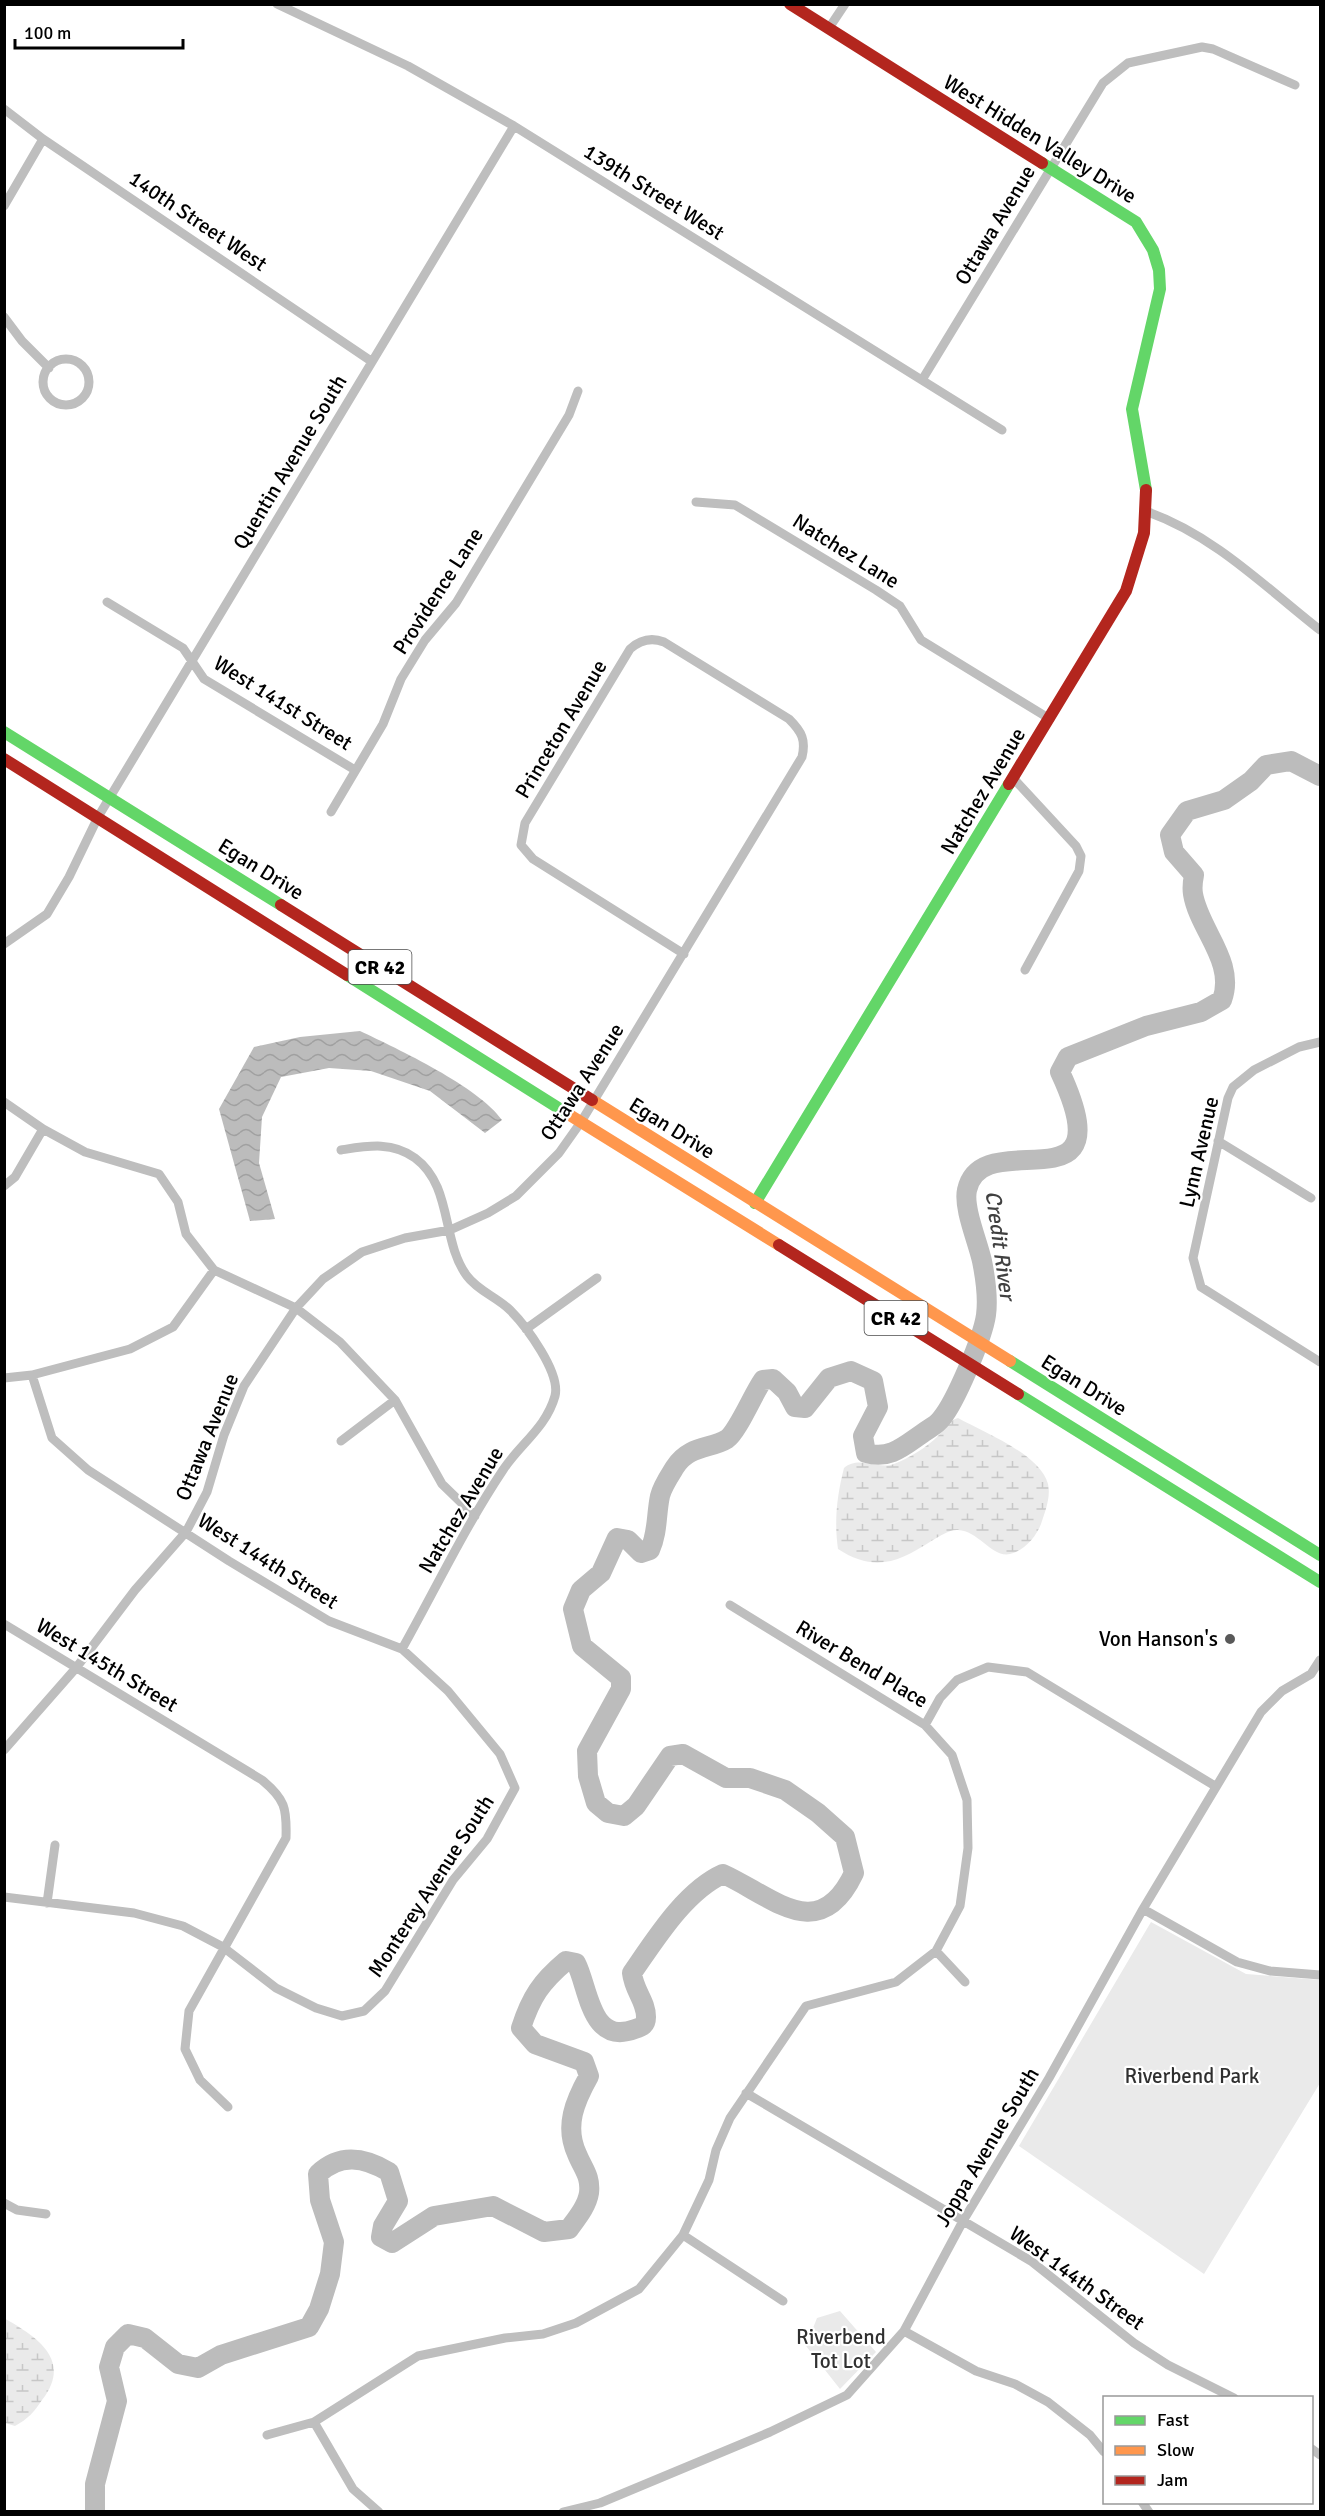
<svg xmlns="http://www.w3.org/2000/svg" width="1325" height="2516" font-family="Signika,sans-serif">
<style>
.green{fill:#eaeaea}
.wetland{fill:url(#wetland-marsh)}
.water{fill:url(#water-waves)}
.lines{fill:none;stroke-linecap:round;stroke-linejoin:round}
.river{stroke:#bcbcbc;stroke-width:20}
.street{stroke:#bebebe;stroke-width:9}
.fast{stroke:#63d668;stroke-width:12}
.slow{stroke:#ff974d;stroke-width:12}
.jam{stroke:#b3261e;stroke-width:12}
.poi-dot{fill:#595959;stroke:#fff;stroke-width:2}
.labels{text-anchor:middle;stroke-width:4.5;stroke-linejoin:round;paint-order:stroke}
.shield{fill:#fff;stroke:#4c4c4c;stroke-width:1.5}
.shield-label{font-size:20px;font-weight:bold;fill:#000}
.street-label{font-size:21px;fill:#000;stroke:#fff}
.poi-label{font-size:21px;fill:#000;stroke:#fff;text-anchor:end}
.park-label{font-size:21px;fill:#303030;stroke:#fff}
.water-label{font-size:22px;font-style:italic;fill:#414141;stroke:#fff}
</style>
<defs>
<pattern id="wetland-marsh" width="20" height="14" patternUnits="userSpaceOnUse" patternTransform="scale(1.5)"><rect width="20" height="14" fill="#eaeaea"/><path d="M1 5h8M5 5V1M11 12h8M15 12V8" fill="none" stroke="#c7c7c7"/></pattern>
<pattern id="water-waves" width="16" height="10" patternUnits="userSpaceOnUse" patternTransform="scale(1.5)"><rect width="16" height="10" fill="#bcbcbc"/><path d="M0 5q4-4 8 0t8 0" fill="none" stroke="#a0a0a0"/></pattern>
</defs>
<rect width="100%" height="100%" fill="#fff"/>
<path class="green" d="M 1151,1922 L 1246,1974 L 1320,1980 L 1320,2083 L 1204,2274 L 1019,2146 Z
M 840,2311 L 876,2352 L 840,2389 L 806,2346 L 817,2318 Z"/>
<path class="wetland" d="M 958,1418 C 983,1432 1040,1454 1048,1484 C 1051,1497 1045,1512 1041,1524 C 1036,1537 1024,1551 1010,1554 C 992,1558 979,1531 958,1530 C 950,1529 940,1536 933,1540 C 899,1562 875,1573 838,1549 C 834,1521 837,1495 844,1468 C 859,1455 877,1470 894,1464 C 908,1459 927,1447 938,1436 C 945,1429 948,1421 958,1418 Z
M 4,2318 C 37,2337 73,2360 42,2400 C 34,2412 28,2419 15,2426 L 5,2423 Z"/>
<path class="water" d="M 360,1031 C 398,1049 479,1087 502,1120 L 485,1133 L 430,1091 L 371,1071 L 329,1068 L 281,1077 L 262,1117 L 259,1163 L 275,1219 L 250,1221 L 219,1109 L 254,1047 L 300,1037 Z"/>
<g class="lines">
<path class="river" d="M 95,2512 L 95,2484 L 117,2401 L 109,2367 L 115,2347 L 128,2334 L 145,2338 L 178,2364 L 198,2368 L 221,2355 L 309,2327 L 319,2309 L 330,2274 L 334,2242 L 320,2200 L 318,2174 C 340,2153 364,2157 389,2172 L 398,2201 L 383,2226 L 381,2237 L 392,2243 L 434,2216 L 493,2206 L 544,2232 L 569,2229 C 577,2218 587,2206 589,2193 C 591,2176 583,2169 577,2154 C 564,2126 575,2101 589,2076 L 584,2062 L 535,2044 L 521,2028 C 531,1997 541,1982 566,1961 L 576,1963 C 589,1988 590,2046 635,2029 C 642,2027 646,2025 646,2017 C 646,2001 634,1991 632,1973 C 655,1940 685,1891 723,1874 C 772,1896 819,1947 854,1873 L 845,1837 L 818,1813 L 785,1790 L 750,1778 L 726,1778 L 683,1754 L 670,1756 L 636,1806 L 624,1816 L 608,1813 L 596,1803 L 588,1776 L 587,1751 L 621,1689 L 621,1678 L 582,1646 L 573,1609 L 581,1590 L 601,1573 L 617,1538 L 628,1540 L 641,1553 L 650,1550 C 658,1532 656,1515 660,1496 C 662,1487 670,1475 675,1467 C 689,1445 711,1449 727,1439 C 738,1431 753,1394 763,1380 L 773,1379 L 787,1392 L 795,1407 L 805,1408 L 829,1378 L 851,1371 L 873,1381 L 878,1407 L 863,1436 L 866,1453 C 890,1460 904,1446 923,1433 C 928,1429 937,1425 941,1419 C 955,1403 983,1337 986,1315 C 988,1300 985,1276 982,1261 C 978,1242 963,1208 967,1190 C 982,1121 1127,1216 1060,1072 L 1068,1057 L 1146,1026 L 1201,1012 L 1222,1000 C 1236,962 1199,930 1193,894 C 1192,888 1193,880 1194,875 L 1174,852 L 1170,835 L 1187,811 L 1224,800 L 1251,781 L 1266,765 L 1291,761 L 1320,776"/>
<path class="street" d="M 277,4 L 408,66 L 514,126 L 1002,430
M 829,28 L 845,4
M 4,109 L 43,139 L 371,361
M 4,206 L 43,139
M 4,317 L 22,341 L 49,368
M43 382a23 23 0 1 1 46 0a23 23 0 1 1-46 0Z
M 922,380 L 1103,83 L 1128,63 L 1202,47 L 1213,49 L 1295,85
M 696,502 L 735,505 L 876,590 L 900,606 L 921,640 L 1050,719
M 1148,512 C 1215,536 1265,587 1320,630
M 107,602 L 183,648 L 204,679 L 355,770
M 1014,779 L 1076,846 L 1081,856 L 1079,871 L 1025,970
M 331,812 L 383,724 L 401,679 L 425,640 L 456,603 L 569,415 L 578,391
M 4,944 L 47,914 L 69,877 L 98,817 L 514,126
M 1320,1042 L 1299,1047 L 1254,1070 L 1233,1087 L 1228,1098 L 1193,1258 L 1201,1287 L 1320,1362
M 4,1102 L 43,1129 L 85,1152 L 159,1174 L 178,1202 L 186,1234 L 214,1270 L 296,1308 L 340,1342 L 395,1400 L 442,1484 L 475,1516
M 1218,1141 L 1311,1198
M 341,1150 C 367,1146 392,1141 415,1158 C 453,1186 441,1241 467,1276 C 478,1291 497,1297 510,1310 C 526,1326 561,1373 555,1396 C 546,1428 520,1444 503,1470 C 465,1527 435,1590 402,1649
M 4,1186 L 15,1177 L 43,1129
M 526,1329 L 597,1278
M 32,1375 L 130,1349 L 173,1327 L 214,1270
M 4,1378 L 32,1375 L 52,1438 L 88,1470 L 229,1561 L 329,1621 L 402,1649 L 448,1691 L 500,1754 L 515,1788 L 487,1839 L 453,1880 L 385,1991 L 364,2011 L 342,2016 L 316,2008 L 276,1988 L 223,1947 L 183,1926 L 134,1913 L 4,1897
M 341,1441 L 395,1400
M 4,1624 L 262,1780 C 285,1799 287,1808 286,1838 L 189,2011 L 185,2049 L 200,2080 L 228,2107
M 925,1725 L 940,1698 L 957,1680 L 988,1667 L 1027,1672 L 1215,1786
M 4,1750 L 76,1668 L 135,1590 L 186,1532 L 207,1492 L 224,1435 L 244,1386 L 296,1308 L 323,1279 L 362,1252 L 405,1238 L 450,1230 L 488,1213 L 516,1196 L 559,1153 L 581,1122 L 802,757 C 806,740 802,732 789,719 L 664,642 C 651,637 640,640 630,649 L 525,823 L 521,845 L 533,859 L 684,954
M 47,1903 L 55,1845
M 1143,1909 L 1237,1962 L 1270,1971 L 1320,1975
M 936,1951 L 965,1982
M 746,2093 L 1031,2261 L 1134,2343 L 1168,2365 L 1234,2398
M 4,2203 L 17,2210 L 46,2214
M 683,2235 L 783,2301
M 904,2331 L 976,2371 L 1015,2384 L 1048,2402 L 1090,2435 L 1104,2452
M 314,2422 L 353,2489 L 379,2512
M 267,2435 L 314,2422 L 418,2356 L 505,2338 L 543,2334 L 576,2323 L 639,2289 L 683,2235 L 709,2180 L 716,2150 L 730,2118 L 806,2006 L 896,1982 L 936,1951 L 960,1906 L 968,1848 L 967,1800 L 952,1755 L 925,1725 L 730,1605
M 1312,2449 L 1320,2455
M 1142,2502 L 1149,2512
M 563,2512 L 600,2503 L 770,2432 L 847,2395 L 904,2331 L 963,2221 L 1049,2078 L 1143,1909 L 1261,1712 L 1282,1691 L 1311,1674 L 1320,1660"/>
<path class="fast" d="M 1042,163 L 1136,222 L 1153,250 L 1159,270 L 1160,289 L 1132,409 L 1146,490
M 4,732 L 281,905
M 347,975 L 568,1114
M 755,1203 L 1009,784
M 1010,1361 L 1320,1555
M 1018,1394 L 1320,1582"/>
<path class="slow" d="M 592,1100 L 1010,1361
M 568,1114 L 779,1245"/>
<path class="jam" d="M 790,4 L 1042,163
M 4,759 L 347,975
M 1009,784 L 1126,591 L 1144,533 L 1146,490
M 281,905 L 592,1100
M 779,1245 L 1018,1394"/>
</g>
<circle class="poi-dot" cx="1230" cy="1639" r="6"/>
<g class="labels">
<g class="shield">
<rect x="348.5" y="950" width="63" height="34" rx="4.5"/>
<rect x="864.5" y="1301" width="63" height="34" rx="4.5"/>
</g>
<g class="shield-label">
<text x="380" y="974">CR 42</text>
<text x="896" y="1325">CR 42</text>
</g>
<g class="street-label">
<text transform="translate(1040 139) rotate(32)" y="7">West Hidden Valley Drive</text>
<text transform="translate(654 192) rotate(32)" y="7">139th Street West</text>
<text transform="translate(198 221) rotate(34)" y="7">140th Street West</text>
<text transform="translate(995 225) rotate(-59)" y="7">Ottawa Avenue</text>
<text transform="translate(290 462) rotate(-59)" y="7">Quentin Avenue South</text>
<text transform="translate(846 551) rotate(32)" y="7">Natchez Lane</text>
<text transform="translate(438 591) rotate(-57)" y="7">Providence Lane</text>
<text transform="translate(283 703) rotate(32)" y="7">West 141st Street</text>
<text transform="translate(561 729) rotate(-59)" y="7">Princeton Avenue</text>
<text transform="translate(983 791) rotate(-59)" y="7">Natchez Avenue</text>
<text transform="translate(261 869) rotate(32)" y="7">Egan Drive</text>
<text transform="translate(582 1082) rotate(-57)" y="7">Ottawa Avenue</text>
<text transform="translate(672 1128) rotate(32)" y="7">Egan Drive</text>
<text transform="translate(1199 1152) rotate(-77)" y="7">Lynn Avenue</text>
<text transform="translate(1084 1385) rotate(32)" y="7">Egan Drive</text>
<text transform="translate(207 1437) rotate(-68)" y="7">Ottawa Avenue</text>
<text transform="translate(461 1510) rotate(-59)" y="7">Natchez Avenue</text>
<text transform="translate(268 1561) rotate(32)" y="7">West 144th Street</text>
<text transform="translate(862 1664) rotate(31)" y="7">River Bend Place</text>
<text transform="translate(107 1665) rotate(31)" y="7">West 145th Street</text>
<text transform="translate(431 1886) rotate(-57)" y="7">Monterey Avenue South</text>
<text transform="translate(987 2147) rotate(-59)" y="7">Joppa Avenue South</text>
<text transform="translate(1077 2278) rotate(36)" y="7">West 144th Street</text>
</g>
<g class="poi-label">
<text x="1218" y="1646">Von Hanson's</text>
</g>
<g class="park-label">
<text x="1192" y="2083">Riverbend Park</text>
<text x="841" y="2344">Riverbend<tspan x="841" dy="24">Tot Lot</tspan></text>
</g>
<g class="water-label">
<text transform="translate(1001 1245) rotate(82)" y="8">Credit River</text>
</g>
</g>
<rect width="1325" height="2516" fill="none" stroke="#000000" stroke-width="12"/>
<rect x="1103" y="2396" width="210" height="108" fill="#ffffff" stroke="#999999" stroke-width="1.5"/>
<rect x="1115" y="2416" width="30" height="9" fill="#63d668" stroke="#999999" stroke-width="1.5"/>
<text x="1157" y="2426" font-size="18" fill="#000000">Fast</text>
<rect x="1115" y="2446" width="30" height="9" fill="#ff974d" stroke="#999999" stroke-width="1.5"/>
<text x="1157" y="2456" font-size="18" fill="#000000">Slow</text>
<rect x="1115" y="2476" width="30" height="9" fill="#b3261e" stroke="#999999" stroke-width="1.5"/>
<text x="1157" y="2486" font-size="18" fill="#000000">Jam</text>
<path d="M15 39v9h168v-9" fill="none" stroke="#000000" stroke-width="3"/>
<text x="24" y="39" font-size="18" fill="#000000" stroke="#ffffff" stroke-width="4.5" paint-order="stroke">100 m</text>
</svg>
